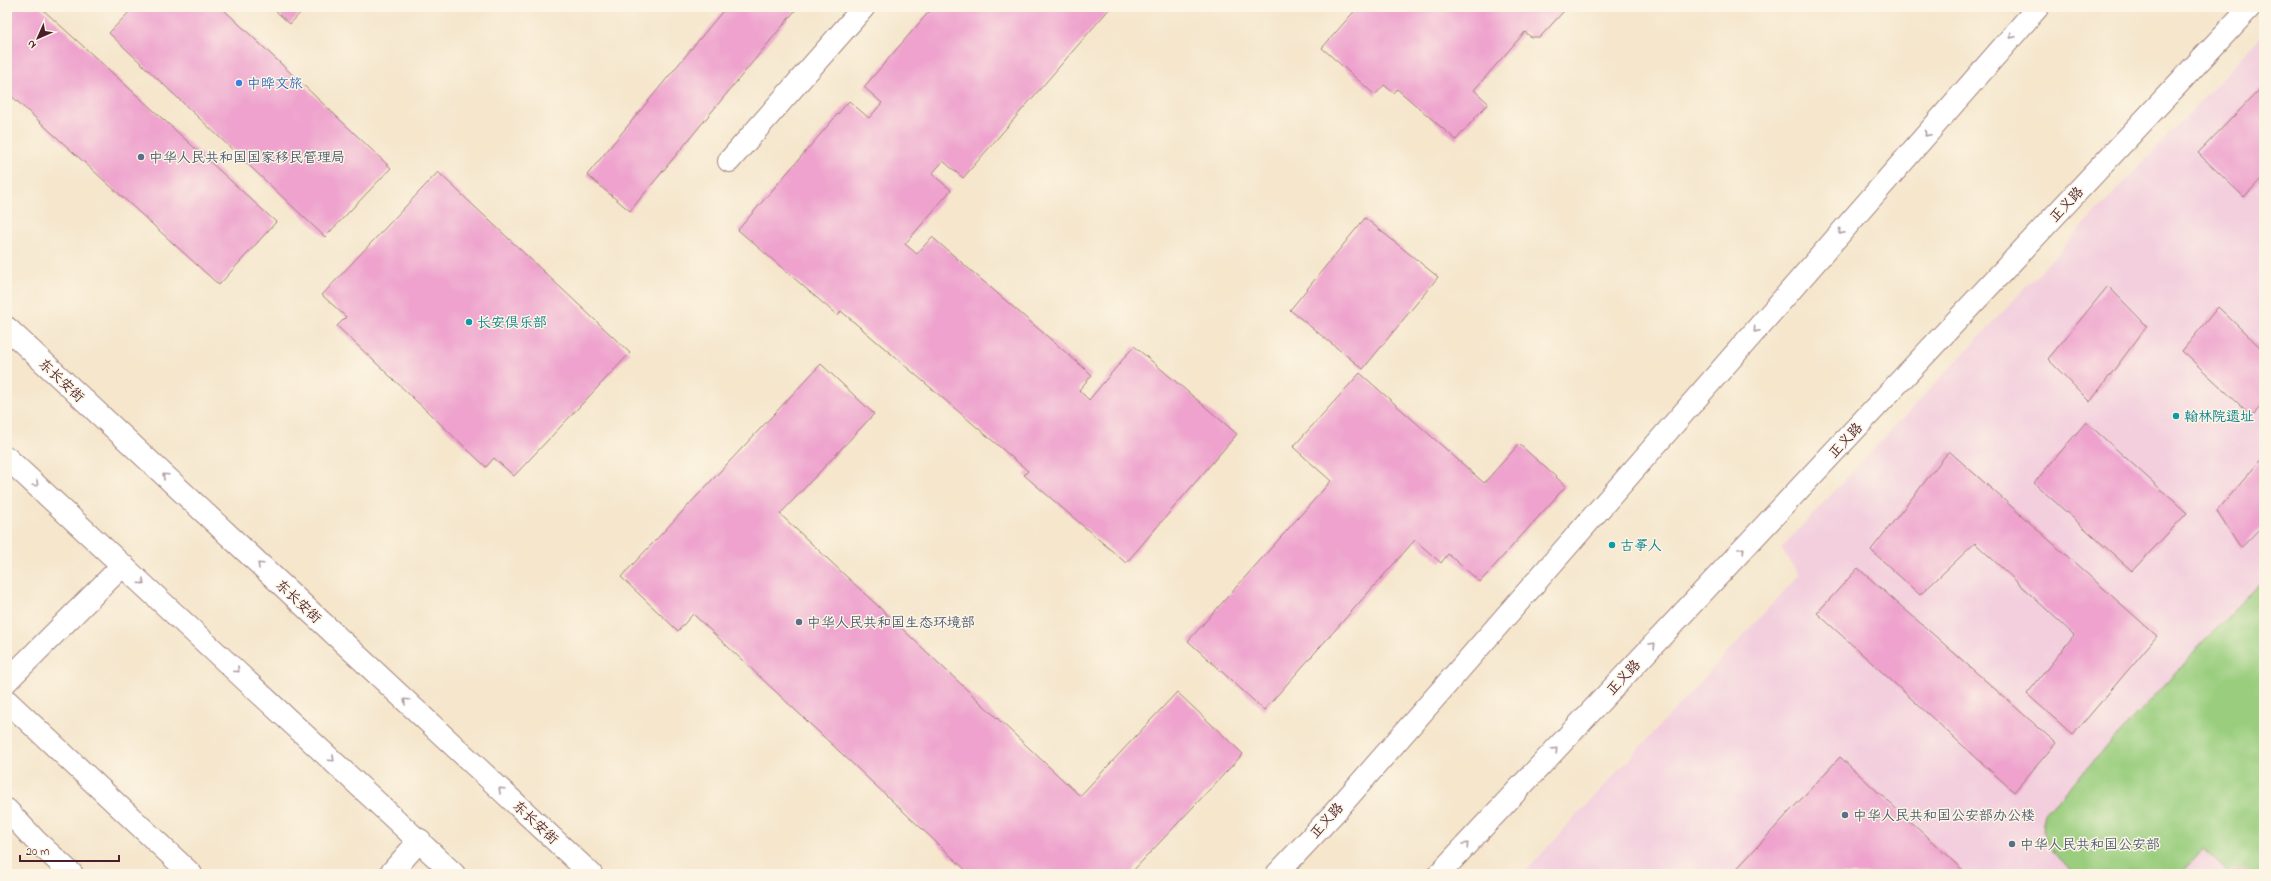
<svg xmlns="http://www.w3.org/2000/svg" width="2271" height="881" font-family="'Indie Flower','LXGW WenKai TC',sans-serif">
<style>
.built{fill:#f3cfde}
.green{fill:#9ace7e;stroke:#727654}
.building{fill:#eea2cd}
.lines{fill:none;stroke-linecap:round;stroke-linejoin:round}
.minor-casing{stroke:#a0827c;stroke-width:24}
.highway-casing{stroke:#a0827c;stroke-width:24}
.minor{stroke:#fff;stroke-width:22}
.highway{stroke:#fff;stroke-width:22}
.oneway{stroke:#ae9aa0}
.shop-dot{fill:#3f7fe0;stroke:#fcf5e5;stroke-width:1.5}
.service-dot{fill:#5c6f8a;stroke:#fcf5e5;stroke-width:1.5}
.culture-dot{fill:#0f9aa8;stroke:#fcf5e5;stroke-width:1.5}
.labels{text-anchor:middle;stroke-width:3;stroke-linejoin:round;paint-order:stroke}
.shop-label{font-size:14px;fill:#366cbe;stroke:#fcf5e5;text-anchor:start}
.service-label{font-size:14px;fill:#4e5e75;stroke:#fcf5e5;text-anchor:start}
.street-label{font-size:14px;fill:#4a1f2b;stroke:#fcf5e5}
.culture-label{font-size:14px;fill:#0d838f;stroke:#fcf5e5;text-anchor:start}
</style>
<rect width="100%" height="100%" fill="#fcf5e5"/>
<filter id="ink" filterUnits="userSpaceOnUse"><feTurbulence type="fractalNoise" baseFrequency=".025" numOctaves="2"/><feDisplacementMap in="SourceGraphic" scale="8" xChannelSelector="R" yChannelSelector="G"/><feConvolveMatrix kernelMatrix="1 2 1 2 8 2 1 2 1" color-interpolation-filters="sRGB"/></filter>
<filter id="wash" filterUnits="userSpaceOnUse"><feTurbulence type="fractalNoise" baseFrequency=".012" numOctaves="4" result="noise"/><feDisplacementMap in="SourceGraphic" scale="16" xChannelSelector="R" yChannelSelector="G"/><feGaussianBlur stdDeviation="0.9" result="paint"/><feColorMatrix in="noise" values="0 0 0 0 0 0 0 0 0 0 0 0 0 0 0 0 0 1.4 0 .05"/><feComposite in="paint" operator="in"/></filter>
<g filter="url(#wash)">
<rect width="100%" height="100%" fill="#f5e6cc"/>
<path class="built" d="M 2264,33 L 2264,874 L 1523,874 L 1799,575 L 1781,548 Z"/>
<path class="green" d="M 2264,578 L 2264,874 L 2230,874 L 2203,849 L 2180,874 L 2077,874 C 2056,854 2034,844 2046,812 Z"/>
<g id="blocks">
<path class="building" d="M 7,7 L 40,7 L 276,222 L 219,285 L 7,92 Z
M 134,7 L 221,7 L 391,168 L 325,237 L 109,33 Z
M 271,7 L 306,7 L 290,24 Z
M 726,7 L 798,7 L 630,211 L 587,175 Z
M 933,7 L 1111,7 L 963,178 L 943,161 L 932,174 L 951,190 L 905,244 L 917,254 L 932,237 L 1092,375 L 1079,390 L 1089,400 L 1134,346 L 1237,434 L 1126,563 L 1024,475 L 1028,471 L 841,311 L 838,316 L 738,230 L 849,101 L 869,118 L 882,103 L 864,87 Z
M 1358,7 L 1560,7 L 1564,11 L 1540,37 L 1531,37 L 1525,32 L 1474,90 L 1488,103 L 1456,140 L 1397,89 L 1394,93 L 1384,85 L 1375,95 L 1322,48 Z
M 2264,85 L 2264,176 L 2244,197 L 2198,153 Z
M 438,172 L 630,353 L 514,476 L 494,458 L 486,467 L 337,326 L 346,317 L 322,295 Z
M 1365,218 L 1438,277 L 1363,369 L 1290,310 Z
M 2108,286 L 2147,326 L 2090,402 L 2048,359 Z
M 2218,307 L 2264,351 L 2264,403 L 2252,416 L 2182,351 Z
M 821,364 L 874,414 L 780,514 L 1080,796 L 1177,692 L 1243,754 L 1130,874 L 970,874 L 693,614 L 678,631 L 621,577 Z
M 1360,373 L 1484,483 L 1519,444 L 1566,486 L 1480,582 L 1448,554 L 1441,563 L 1415,540 L 1264,710 L 1188,641 L 1331,481 L 1293,447 Z
M 2086,422 L 2187,513 L 2132,571 L 2034,483 Z
M 1949,451 L 2157,636 L 2073,735 L 2027,694 L 2074,635 L 1975,543 L 1920,595 L 1871,550 Z
M 2264,456 L 2264,524 L 2241,548 L 2217,511 Z
M 1858,568 L 2056,743 L 2014,792 L 1817,613 Z
M 1840,757 L 1967,874 L 1732,874 Z
M 2240,870 L 2246,871 L 2248,874 L 2218,874 Z"/>
</g>
</g>
<g filter="url(#ink)">
<use href="#blocks" fill-opacity="0" stroke="#a0827c" stroke-width="1"/>
<g class="lines">
<defs>
<path id="minor" d="M 729,161 L 864,7
M 7,681 L 123,565
M 7,701 L 191,874
M 7,810 L 35,840 L 72,874
M 390,874 L 420,840
M 1277,874 L 1335,812 L 2038,7
M 1439,874 L 2250,7"/>
<path id="highway" d="M 7,328 L 591,874
M 7,458 L 454,874"/>
</defs>
<use href="#minor" class="minor-casing"/>
<use href="#highway" class="highway-casing"/>
<use href="#minor" class="minor"/>
<use href="#highway" class="highway"/>
</g>
<defs><path id="oneway-chevron" d="M-2-3.5L2.5 0L-2 3.5" fill="none" stroke-width="1.6" stroke-linecap="round" stroke-linejoin="round"/></defs>
<g class="oneway">
<use href="#oneway-chevron" transform="translate(2012 36) rotate(131)"/>
<use href="#oneway-chevron" transform="translate(1927 134) rotate(131)"/>
<use href="#oneway-chevron" transform="translate(1841 232) rotate(131)"/>
<use href="#oneway-chevron" transform="translate(1756 330) rotate(131)"/>
<use href="#oneway-chevron" transform="translate(165 476) rotate(-137)"/>
<use href="#oneway-chevron" transform="translate(36 484) rotate(43)"/>
<use href="#oneway-chevron" transform="translate(1742 550) rotate(-47)"/>
<use href="#oneway-chevron" transform="translate(260 565) rotate(-137)"/>
<use href="#oneway-chevron" transform="translate(142 582) rotate(43)"/>
<use href="#oneway-chevron" transform="translate(1653 645) rotate(-47)"/>
<use href="#oneway-chevron" transform="translate(237 670) rotate(43)"/>
<use href="#oneway-chevron" transform="translate(406 701) rotate(-137)"/>
<use href="#oneway-chevron" transform="translate(1555 750) rotate(-47)"/>
<use href="#oneway-chevron" transform="translate(332 759) rotate(43)"/>
<use href="#oneway-chevron" transform="translate(501 790) rotate(-137)"/>
<use href="#oneway-chevron" transform="translate(1466 845) rotate(-47)"/>
</g>
</g>
<circle class="shop-dot" cx="239" cy="83" r="4"/>
<g class="service-dot">
<circle cx="141" cy="157" r="4"/>
<circle cx="799" cy="622" r="4"/>
<circle cx="1845" cy="815" r="4"/>
<circle cx="2012" cy="844" r="4"/>
</g>
<g class="culture-dot">
<circle cx="469" cy="322" r="4"/>
<circle cx="2176" cy="416" r="4"/>
<circle cx="1612" cy="545" r="4"/>
</g>
<g class="labels">
<g class="shop-label">
<text x="247" y="88">中晔文旅</text>
</g>
<g class="service-label">
<text x="149" y="162">中华人民共和国国家移民管理局</text>
<text x="807" y="627">中华人民共和国生态环境部</text>
<text x="1853" y="820">中华人民共和国公安部办公楼</text>
<text x="2020" y="849">中华人民共和国公安部</text>
</g>
<g class="street-label">
<text transform="translate(2066 204) rotate(-47)" y="5">正义路</text>
<text transform="translate(62 380) rotate(43)" y="5">东长安街</text>
<text transform="translate(1845 440) rotate(-47)" y="5">正义路</text>
<text transform="translate(299 601) rotate(43)" y="5">东长安街</text>
<text transform="translate(1623 677) rotate(-47)" y="5">正义路</text>
<text transform="translate(1326 820) rotate(-48)" y="5">正义路</text>
<text transform="translate(536 822) rotate(43)" y="5">东长安街</text>
</g>
<g class="culture-label">
<text x="477" y="327">长安俱乐部</text>
<text x="2184" y="421">翰林院遗址</text>
<text x="1620" y="550">古筝人</text>
</g>
</g>
<rect width="2271" height="881" fill="none" stroke="#fcf5e5" stroke-width="24"/>
<g transform="translate(38 38) rotate(225)" stroke="#fcf5e5" stroke-width="3" paint-order="stroke">
<path d="M0-3L7 15L0 10L-7 15Z" fill="#4a1f2b"/>
<text y="-6" font-size="11" font-weight="bold" text-anchor="middle" fill="#4a1f2b">N</text>
</g>
<path d="M20 855v6h99v-6" fill="none" stroke="#4a1f2b" stroke-width="2"/>
<text x="26" y="855" font-size="12" fill="#4a1f2b" stroke="#fcf5e5" stroke-width="3" paint-order="stroke">20 m</text>
</svg>
